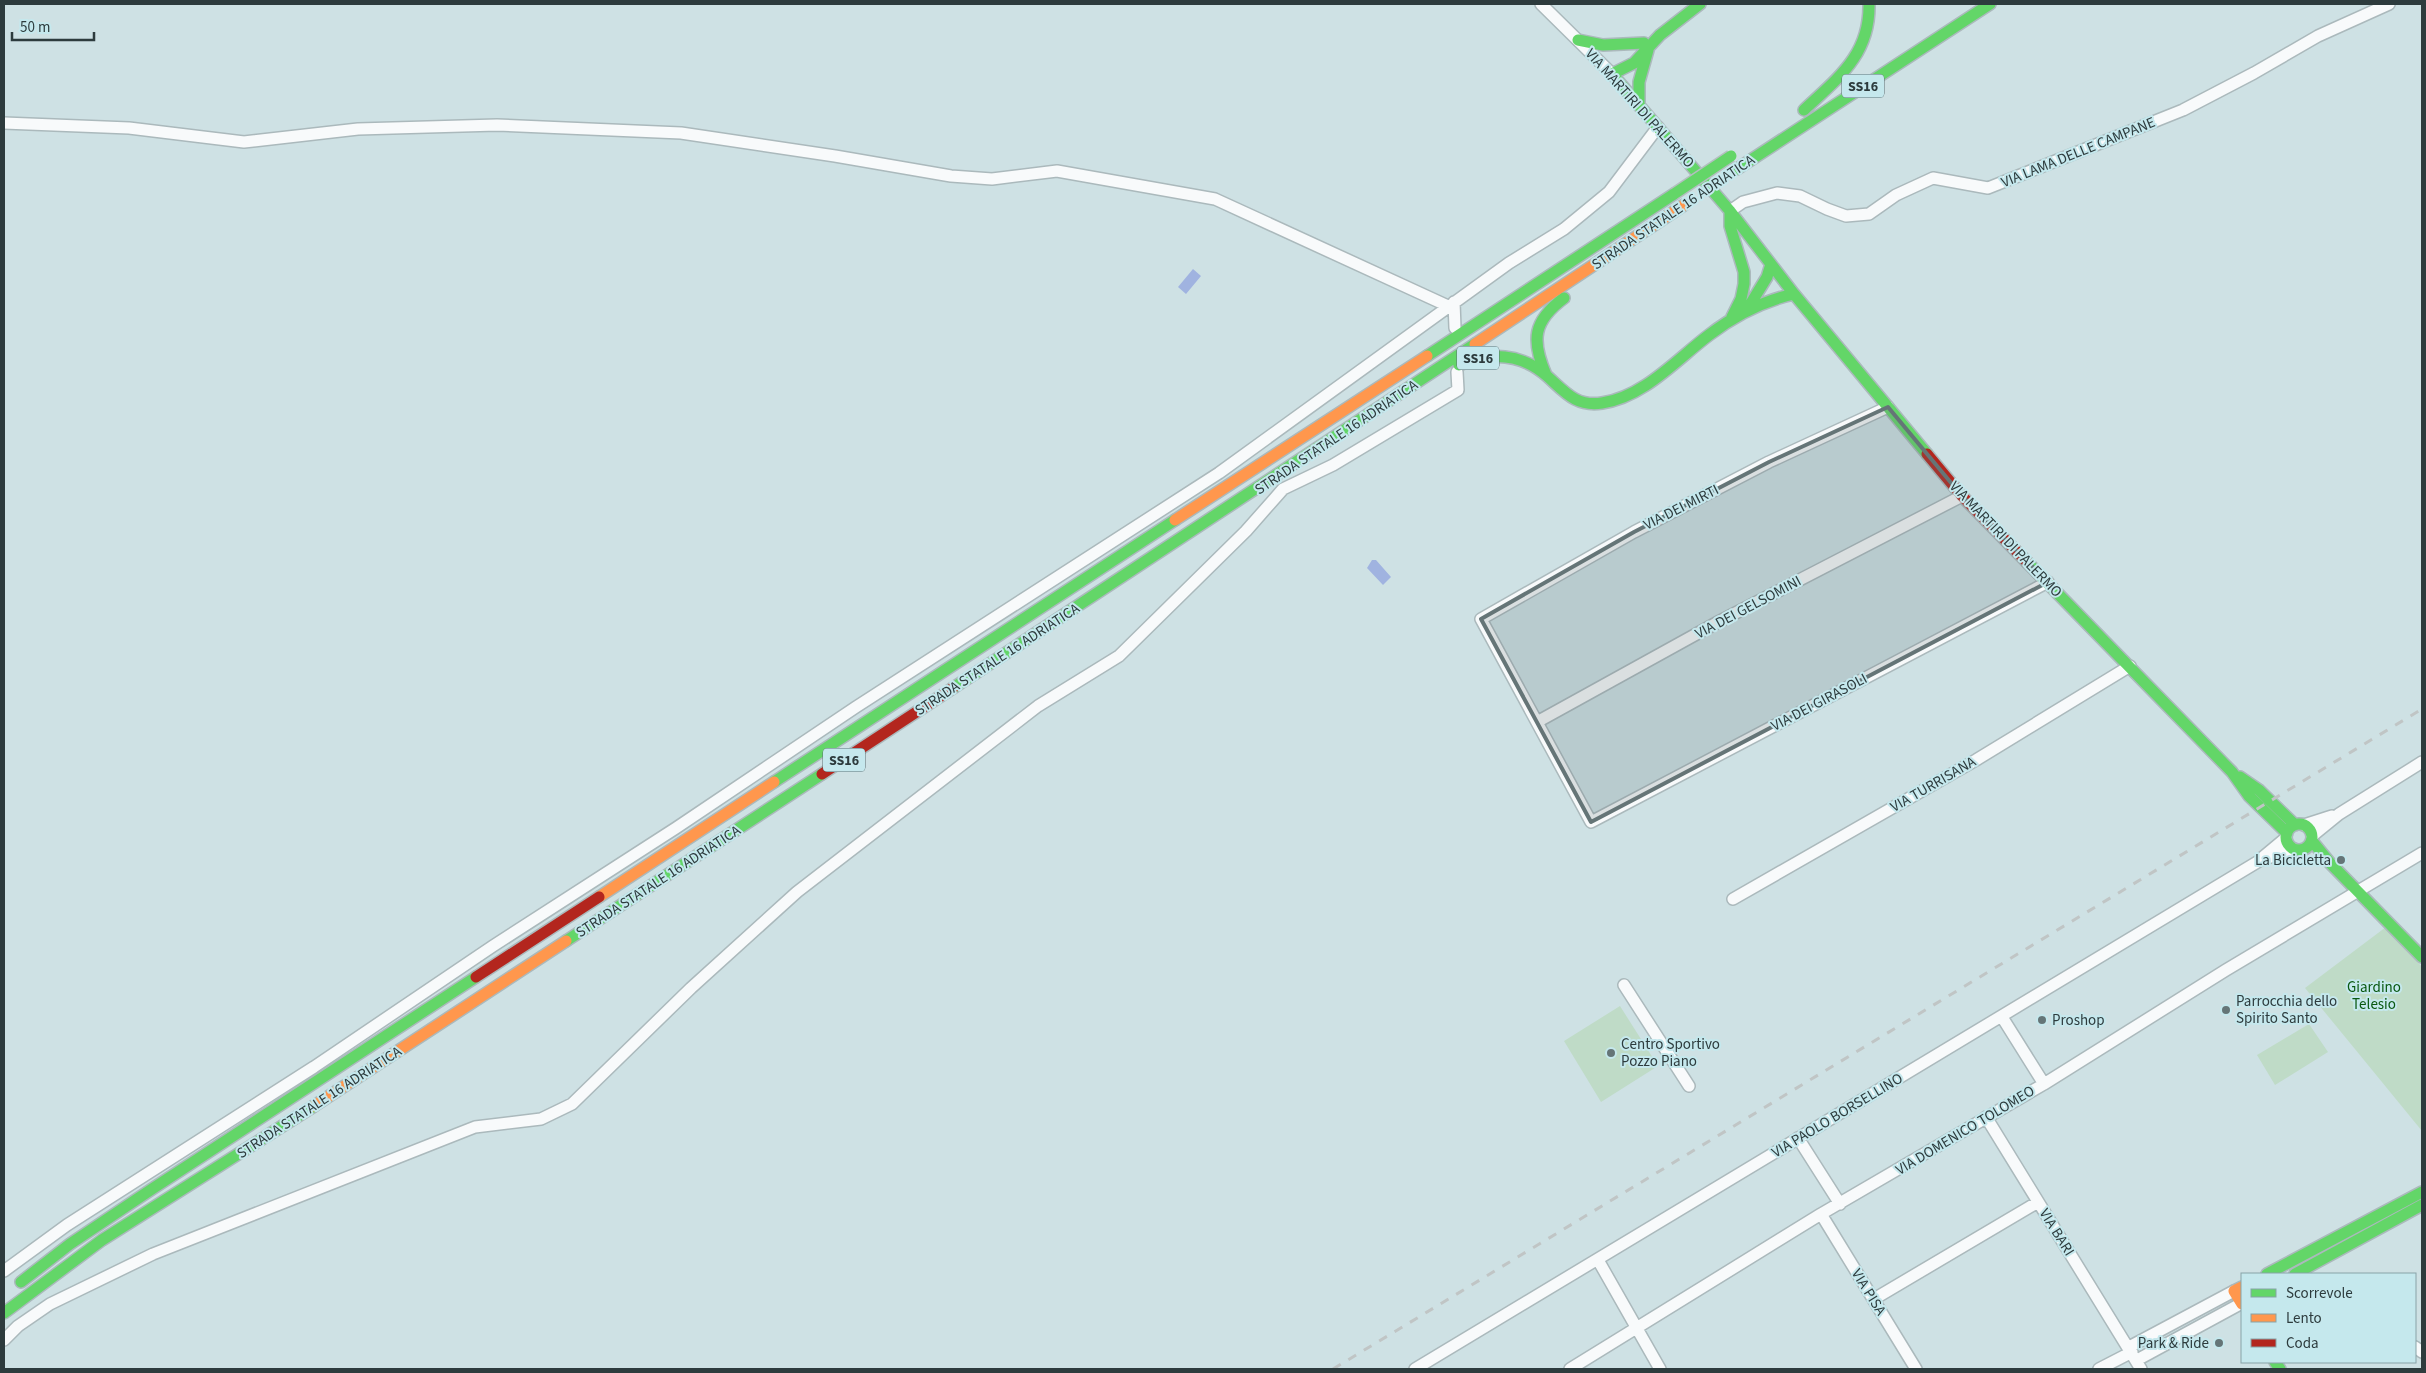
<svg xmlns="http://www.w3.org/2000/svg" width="2426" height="1373" font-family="'Source Sans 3',sans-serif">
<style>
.green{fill:#bfdbc7}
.water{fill:#a0b3e0}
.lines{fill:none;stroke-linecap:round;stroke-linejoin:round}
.street-casing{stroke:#abb9bc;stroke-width:14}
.fast-casing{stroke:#abb9bc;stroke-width:14}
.slow-casing{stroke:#abb9bc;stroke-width:14}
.jam-casing{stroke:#abb9bc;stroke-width:14}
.street{stroke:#f8fafb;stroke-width:11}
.fast{stroke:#63d668;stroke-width:11}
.slow{stroke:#ff974d;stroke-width:11}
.jam{stroke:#b3261e;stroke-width:11}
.rail{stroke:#c0c5c5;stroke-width:3;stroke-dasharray:9 9;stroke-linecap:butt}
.fast-bridge-casing{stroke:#b4bfc0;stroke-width:14;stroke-linecap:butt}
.fast-bridge{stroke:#63d668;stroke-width:11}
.marked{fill:#657577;fill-opacity:0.2;stroke:#657577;stroke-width:4;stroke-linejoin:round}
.poi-dot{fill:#657577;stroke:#c5e8ed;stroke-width:2}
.labels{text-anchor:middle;stroke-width:4;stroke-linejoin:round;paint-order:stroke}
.shield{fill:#c5e8ed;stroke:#5b6f72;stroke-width:1}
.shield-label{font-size:14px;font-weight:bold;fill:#2d3b3d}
.street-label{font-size:15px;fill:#2d3b3d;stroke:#c5e8ed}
.poi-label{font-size:15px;fill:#2d3b3d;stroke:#c5e8ed;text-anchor:start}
.park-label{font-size:15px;fill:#095810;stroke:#c5e8ed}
</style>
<rect width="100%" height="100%" fill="#cee1e4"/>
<path class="green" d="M 2386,927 L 2422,967 L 2422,1131 L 2305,988 Z
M 1620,1006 L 1658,1066 L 1601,1102 L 1564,1041 Z
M 2309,1024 L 2328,1052 L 2275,1085 L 2257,1055 Z"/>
<path class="water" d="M 1193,269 L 1201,276 L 1186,294 L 1178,287 Z
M 1372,560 L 1376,560 L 1391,577 L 1383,585 L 1367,568 Z"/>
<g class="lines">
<defs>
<path id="street" d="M 1541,4 L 1612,74
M 4,123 L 129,128 L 244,142 L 358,129 L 497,125 L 681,133 L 835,156 L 951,176 L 992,179 L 1057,171 L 1215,199 L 1448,306
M 1730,211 L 1743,202 L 1777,193 L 1800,196 L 1827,209 L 1846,216 L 1869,214 L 1896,195 L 1933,178 L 1988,188 L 2183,110 L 2254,73 L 2318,36 L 2389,4
M 1454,302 L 1455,328
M 1888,407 L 1769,462 L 1634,532 L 1481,619 L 1591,822 L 2048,582
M 1537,722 L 1720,621 L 1962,496
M 2304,825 L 2332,816
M 2312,836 L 2339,814 L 2422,762
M 2262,858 L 2286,838
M 1733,899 L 1976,760 L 2130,666
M 1624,985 L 1689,1086
M 2002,1017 L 2044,1084
M 1986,1117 L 2141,1369
M 1798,1138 L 1840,1204
M 1821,1214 L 1916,1369
M 1598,1260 L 1660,1369
M 4,1271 L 67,1225 L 314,1067 L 493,946 L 676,828 L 856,707 L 1219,473 L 1509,263 L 1564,229 L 1609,192 L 1658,127
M 1874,1299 L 2038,1202
M 4,1340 L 18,1326 L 50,1304 L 153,1254 L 475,1127 L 541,1119 L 572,1104 L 691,988 L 797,892 L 1038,706 L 1119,656 L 1246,531 L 1283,489 L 1333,465 L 1458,390 L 1457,372
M 2129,1347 L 2234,1291
M 2415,1347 L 2422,1352
M 2137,1360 L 2242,1303
M 1415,1369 L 2259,861 L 2294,849
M 1570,1369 L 1821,1214 L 2044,1084 L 2226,970 L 2422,853
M 2099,1369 L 2132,1352"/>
<path id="fast" d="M 1578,40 L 1603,45 L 1644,43
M 1612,74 L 1730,211 L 1794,294 L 1927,454
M 1612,74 L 1634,63 L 1660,35 L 1700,4
M 1639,106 L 1639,82 L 1648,50
M 1804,110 C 1838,78 1870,55 1869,4
M 1737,169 L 1990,4
M 1730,211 L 1730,226 L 1744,272 L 1744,284 L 1741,299 L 1732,317
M 1748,308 L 1767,277 L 1771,264
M 1427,356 L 1674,194
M 1459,365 C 1490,352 1521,353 1547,376 C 1565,392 1576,407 1602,403 C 1644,397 1677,359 1709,335 C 1735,315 1762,301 1794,294
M 1546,375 C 1531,340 1533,321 1564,298
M 2027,562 L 2232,772 L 2249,796 L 2287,833
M 953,688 L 1475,344
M 2240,777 L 2259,790 L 2295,825
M 774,782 L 1175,520
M2286 837a13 13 0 1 1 26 0a13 13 0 1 1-26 0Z
M 2312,841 L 2330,863 L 2422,957
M 566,941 L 822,774
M 2267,1274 L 2422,1192
M 2295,1274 L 2422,1205
M 21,1282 L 70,1244 L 152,1189 L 476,977
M 4,1313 L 102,1240 L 314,1106
M 2275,1362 L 2280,1369"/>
<path id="slow" d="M 1475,344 L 1684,205
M 1175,520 L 1427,356
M 599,897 L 774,782
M 314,1106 L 566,941
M 2242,1287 L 2234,1291 L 2242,1304"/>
<path id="jam" d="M 1927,454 L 1962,496 L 2027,562
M 822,774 L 953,688
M 476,977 L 599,897"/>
</defs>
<use href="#street" class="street-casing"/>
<use href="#fast" class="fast-casing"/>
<use href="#slow" class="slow-casing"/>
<use href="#jam" class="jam-casing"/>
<use href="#street" class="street"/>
<use href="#fast" class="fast"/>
<use href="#slow" class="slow"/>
<use href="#jam" class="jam"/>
<path class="rail" d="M 1333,1369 L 2422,709"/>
<defs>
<path id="fast-bridge" d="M 1674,194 L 1731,156"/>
</defs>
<use href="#fast-bridge" class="fast-bridge-casing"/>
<use href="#fast-bridge" class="fast-bridge"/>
</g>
<path class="marked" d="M 1888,407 L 1962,496 L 2048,582 L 1591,822 L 1481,619 L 1634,532 L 1769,462 Z"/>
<g class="poi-dot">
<circle cx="2341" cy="860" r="5"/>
<circle cx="2226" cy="1010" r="5"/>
<circle cx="2042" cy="1020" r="5"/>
<circle cx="1611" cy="1053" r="5"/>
<circle cx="2219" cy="1343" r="5"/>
</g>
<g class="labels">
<g class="shield">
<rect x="1842" y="74.5" width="42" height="23" rx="4"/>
<rect x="1457" y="346.5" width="42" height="23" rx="4"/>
<rect x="823" y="748.5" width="42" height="23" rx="4"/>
</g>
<g class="shield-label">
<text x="1863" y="91">SS16</text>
<text x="1478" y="363">SS16</text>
<text x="844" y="765">SS16</text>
</g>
<g class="street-label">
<text transform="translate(1640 108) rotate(48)" y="5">VIA MARTIRI DI PALERMO</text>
<text transform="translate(2078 152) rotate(-22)" y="5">VIA LAMA DELLE CAMPANE</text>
<text transform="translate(1673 212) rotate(-34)" y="5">STRADA STATALE 16 ADRIATICA</text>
<text transform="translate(1336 437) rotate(-34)" y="5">STRADA STATALE 16 ADRIATICA</text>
<text transform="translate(1681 507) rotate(-27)" y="5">VIA DEI MIRTI</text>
<text transform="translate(2006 539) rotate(46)" y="5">VIA MARTIRI DI PALERMO</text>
<text transform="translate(1748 607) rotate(-28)" y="5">VIA DEI GELSOMINI</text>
<text transform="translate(997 659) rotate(-33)" y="5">STRADA STATALE 16 ADRIATICA</text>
<text transform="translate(1819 702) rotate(-28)" y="5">VIA DEI GIRASOLI</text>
<text transform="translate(1933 784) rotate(-30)" y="5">VIA TURRISANA</text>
<text transform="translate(658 881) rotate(-33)" y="5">STRADA STATALE 16 ADRIATICA</text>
<text transform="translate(319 1102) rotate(-33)" y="5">STRADA STATALE 16 ADRIATICA</text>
<text transform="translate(1837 1115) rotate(-31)" y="5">VIA PAOLO BORSELLINO</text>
<text transform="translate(1965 1130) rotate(-31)" y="5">VIA DOMENICO TOLOMEO</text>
<text transform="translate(2057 1232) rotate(58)" y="5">VIA BARI</text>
<text transform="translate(1869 1292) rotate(58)" y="5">VIA PISA</text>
</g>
<g class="poi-label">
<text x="2331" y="865" text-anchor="end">La Bicicletta</text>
<text x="2236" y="1006">Parrocchia dello<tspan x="2236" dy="17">Spirito Santo</tspan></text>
<text x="2052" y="1025">Proshop</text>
<text x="1621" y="1049">Centro Sportivo<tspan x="1621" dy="17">Pozzo Piano</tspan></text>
<text x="2209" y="1348" text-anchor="end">Park &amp; Ride</text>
</g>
<g class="park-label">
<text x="2374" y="992">Giardino<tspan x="2374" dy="17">Telesio</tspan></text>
</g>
</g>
<rect width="2426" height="1373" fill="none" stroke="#2d3b3d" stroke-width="10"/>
<rect x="2241" y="1273" width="175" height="90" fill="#c5e8ed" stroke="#88a3a7"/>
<rect x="2251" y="1289" width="25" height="8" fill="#63d668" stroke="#88a3a7"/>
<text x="2286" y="1298" font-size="15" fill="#2d3b3d">Scorrevole</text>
<rect x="2251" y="1314" width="25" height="8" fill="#ff974d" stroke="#88a3a7"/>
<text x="2286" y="1323" font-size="15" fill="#2d3b3d">Lento</text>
<rect x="2251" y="1339" width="25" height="8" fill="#b3261e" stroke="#88a3a7"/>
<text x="2286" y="1348" font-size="15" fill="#2d3b3d">Coda</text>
<path d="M12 32v8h82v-8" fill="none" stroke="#2d3b3d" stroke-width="2.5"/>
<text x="20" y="32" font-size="15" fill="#2d3b3d" stroke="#c5e8ed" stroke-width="4" paint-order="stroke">50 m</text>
</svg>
